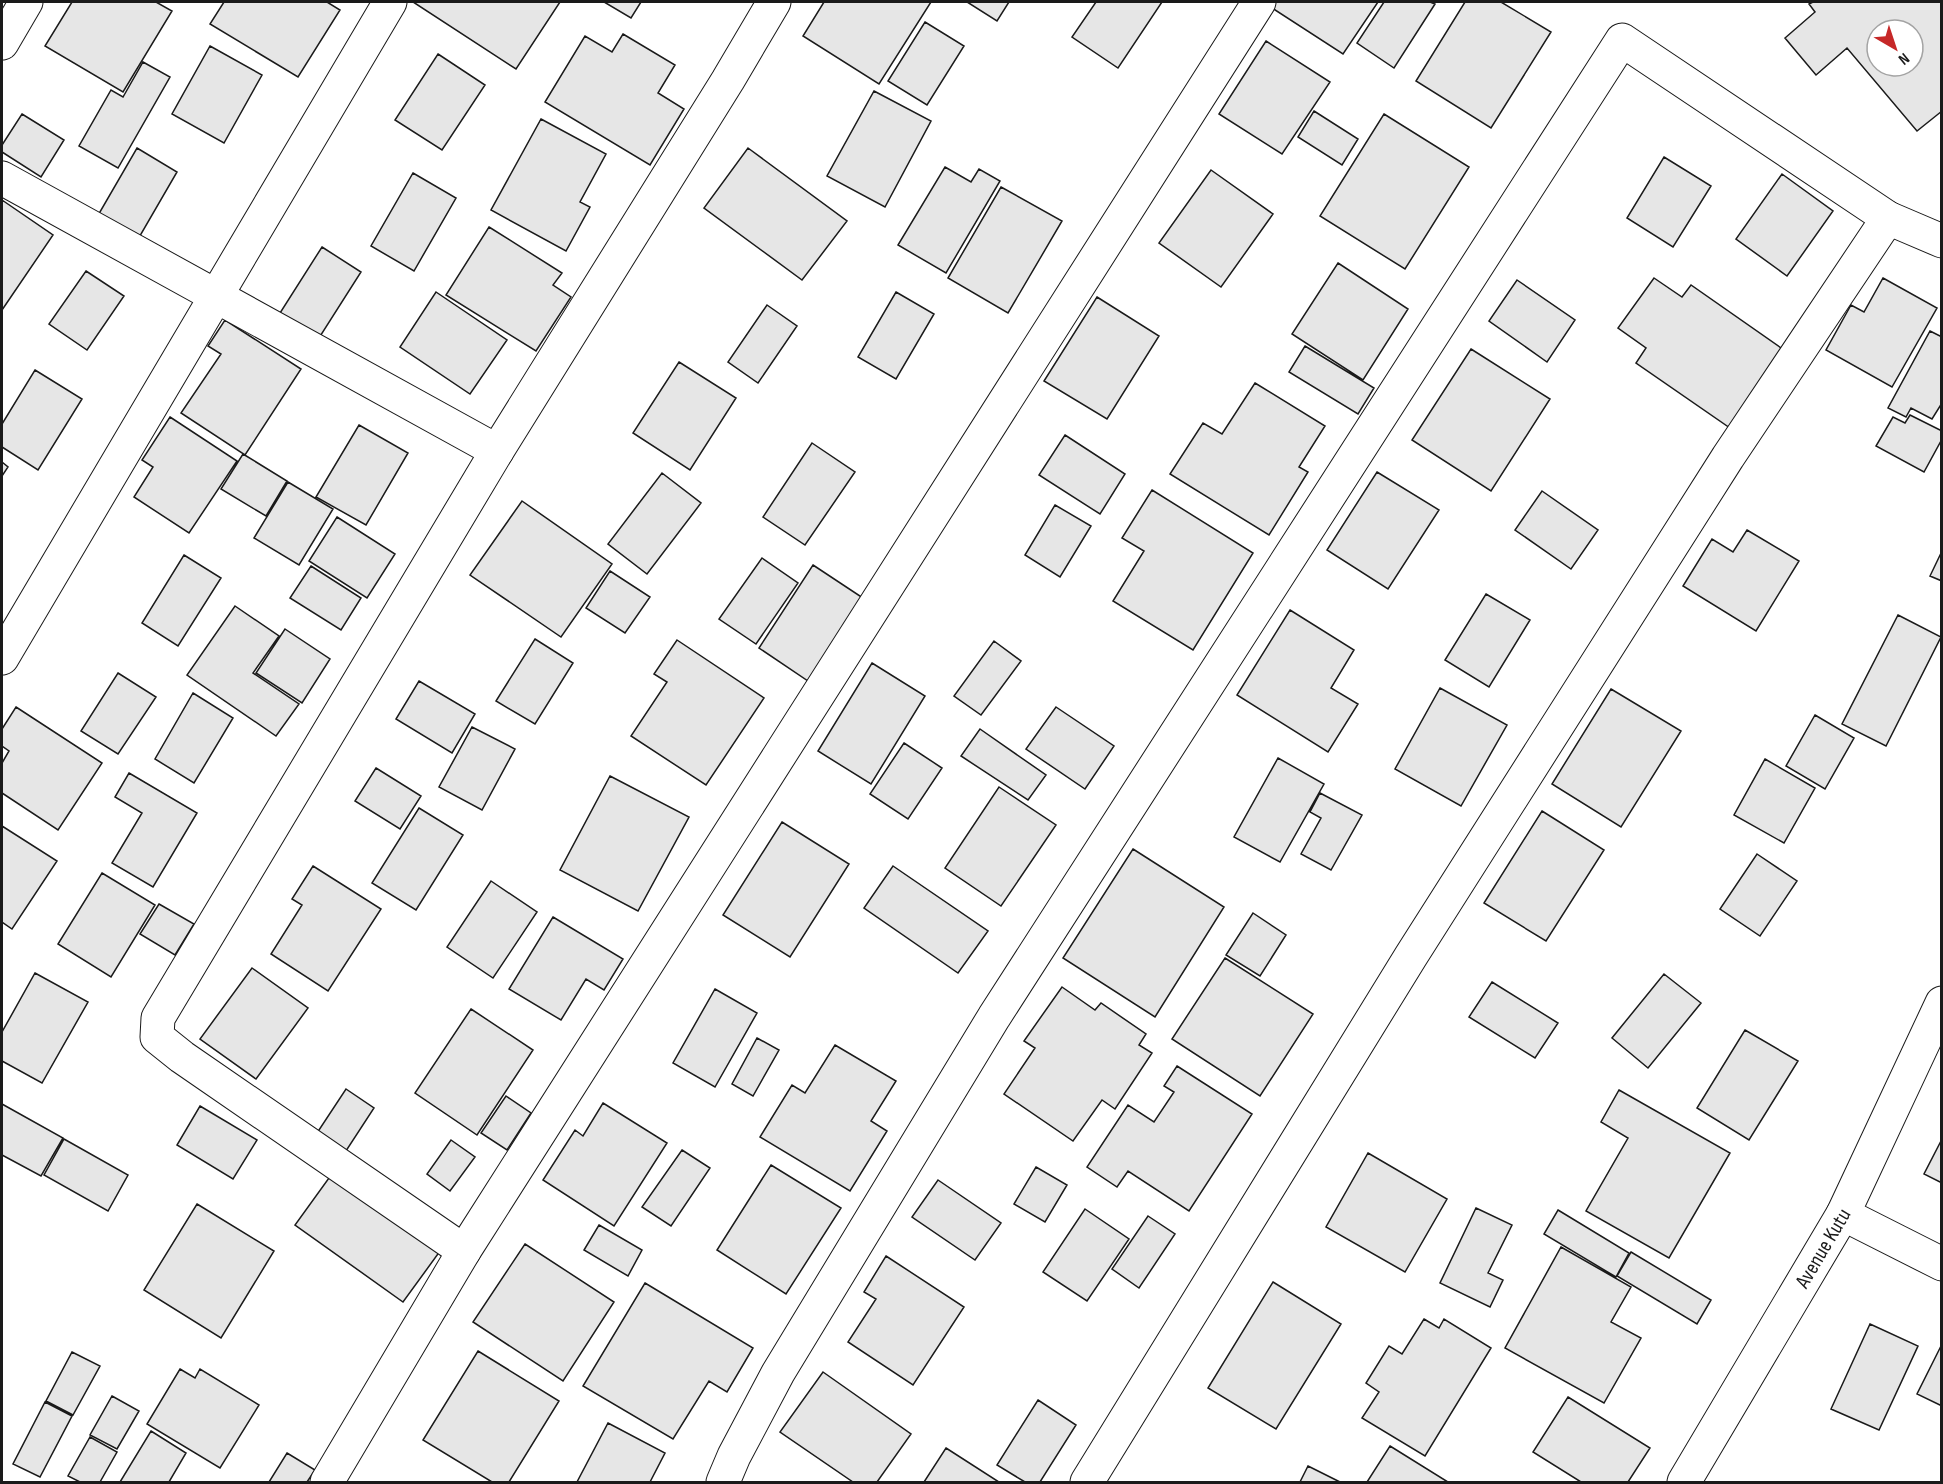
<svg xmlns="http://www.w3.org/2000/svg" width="1943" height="1484" font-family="'Sofia Sans Condensed',sans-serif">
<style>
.building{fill:#e6e6e6;stroke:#1a1a1a;stroke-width:1.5;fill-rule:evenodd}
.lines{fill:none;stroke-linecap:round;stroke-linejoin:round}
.minor-casing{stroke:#1a1a1a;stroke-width:35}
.minor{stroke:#fff;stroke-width:33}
.labels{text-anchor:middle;stroke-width:4.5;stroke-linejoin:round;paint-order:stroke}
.street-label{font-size:21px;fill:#1a1a1a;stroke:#fff}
</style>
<rect width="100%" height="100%" fill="#fff"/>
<path class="building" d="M 72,2 L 156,2 L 172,11 L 123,92 L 45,46 Z
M 224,2 L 327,2 L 340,10 L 298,77 L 210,24 Z
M 413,2 L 560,2 L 516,69 Z
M 604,2 L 641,2 L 631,18 Z
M 824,2 L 931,2 L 879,84 L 803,36 Z
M 967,2 L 1009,2 L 997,21 Z
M 1096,2 L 1162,2 L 1118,68 L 1072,37 Z
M 1276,2 L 1378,2 L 1343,54 L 1272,8 Z
M 1384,2 L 1430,2 L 1435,4 L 1394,68 L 1357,43 Z
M 1465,2 L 1501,2 L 1551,32 L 1491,128 L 1416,81 Z
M 1813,2 L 1942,2 L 1942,111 L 1917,131 L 1847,48 L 1816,75 L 1785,38 L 1815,12 L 1809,4 ZM 1877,30 L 1913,30 L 1913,66 L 1877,66 Z
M 925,22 L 964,46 L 927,105 L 888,81 Z
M 623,34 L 675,65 L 658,93 L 684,109 L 650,165 L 545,102 L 585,36 L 612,52 Z
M 1266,41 L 1330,82 L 1282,154 L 1219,114 Z
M 210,46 L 262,75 L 224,143 L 172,114 Z
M 438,54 L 485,85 L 442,150 L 395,120 Z
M 143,62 L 170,77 L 118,168 L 79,146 L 111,90 L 123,97 Z
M 874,91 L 931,121 L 885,207 L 827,176 Z
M 1314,111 L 1358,139 L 1342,165 L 1298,137 Z
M 22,114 L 64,140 L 41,177 L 2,152 L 2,145 Z
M 1384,114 L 1469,167 L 1405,269 L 1320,216 Z
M 541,119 L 606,154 L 580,202 L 590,207 L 566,251 L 491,210 Z
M 137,148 L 177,172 L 137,241 L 97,217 Z
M 748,148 L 847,221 L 802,280 L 704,208 Z
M 1664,157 L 1711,186 L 1673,247 L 1627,218 Z
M 945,167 L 971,182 L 979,169 L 1000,181 L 946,273 L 898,245 Z
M 1211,170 L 1273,214 L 1221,287 L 1159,243 Z
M 413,173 L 456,198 L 414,271 L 371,246 Z
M 1782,174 L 1833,211 L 1787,276 L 1736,239 Z
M 1001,187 L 1062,221 L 1008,313 L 948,278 Z
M 2,200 L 53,235 L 2,310 Z
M 489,227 L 562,273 L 553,285 L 571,297 L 536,351 L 446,295 Z
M 322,247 L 361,272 L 319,338 L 280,313 Z
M 1338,263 L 1408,309 L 1363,380 L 1292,334 Z
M 86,271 L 124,296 L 87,350 L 49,324 Z
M 1654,278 L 1682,297 L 1691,285 L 1784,350 L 1730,428 L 1636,363 L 1646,348 L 1618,328 Z
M 1883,278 L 1937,308 L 1892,387 L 1826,350 L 1851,305 L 1864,312 Z
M 1517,280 L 1575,320 L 1547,362 L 1489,321 Z
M 436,292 L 507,340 L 470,394 L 400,347 Z
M 896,292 L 934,314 L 896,379 L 858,357 Z
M 1097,297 L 1159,336 L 1107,419 L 1044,381 Z
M 767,305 L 797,326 L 758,383 L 728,362 Z
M 225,320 L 301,369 L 245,455 L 181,413 L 221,354 L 208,346 Z
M 1930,331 L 1942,337 L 1942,403 L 1932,419 L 1911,408 L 1906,417 L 1888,408 Z
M 1305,346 L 1374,388 L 1358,414 L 1289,372 Z
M 1471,349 L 1550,399 L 1491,491 L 1412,440 Z
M 679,362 L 736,398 L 690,470 L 633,433 Z
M 35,370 L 82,399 L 38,470 L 2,447 L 2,424 Z
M 1255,383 L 1325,426 L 1299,467 L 1308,472 L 1269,535 L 1170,474 L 1203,423 L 1222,434 Z
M 1910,415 L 1942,431 L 1942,439 L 1924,472 L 1876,446 L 1893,417 L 1905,423 Z
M 170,417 L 237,461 L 189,533 L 134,497 L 153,467 L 142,460 Z
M 359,425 L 408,453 L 366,525 L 316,497 Z
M 1065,435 L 1125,474 L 1100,514 L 1039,475 Z
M 812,443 L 855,472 L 805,545 L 763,517 Z
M 243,454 L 287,481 L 266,516 L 221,489 Z
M 2,462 L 8,467 L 2,476 Z
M 1377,472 L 1439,510 L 1388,589 L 1327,550 Z
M 662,473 L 701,503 L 647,574 L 608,544 Z
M 288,482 L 333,509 L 299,565 L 254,538 Z
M 1152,490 L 1253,553 L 1193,650 L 1113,601 L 1144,551 L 1122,538 Z
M 1542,491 L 1598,530 L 1571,569 L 1515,530 Z
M 522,501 L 612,564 L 561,637 L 470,575 Z
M 1055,505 L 1091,526 L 1060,577 L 1025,555 Z
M 337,517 L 395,554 L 367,598 L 309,561 Z
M 1747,530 L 1799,561 L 1756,631 L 1683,586 L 1712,539 L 1733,552 Z
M 1942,551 L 1942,581 L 1930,576 Z
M 184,555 L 221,578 L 178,646 L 142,623 Z
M 762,558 L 798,583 L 756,644 L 719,619 Z
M 813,565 L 866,600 L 811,683 L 759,648 Z
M 311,566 L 361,598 L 341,630 L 290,598 Z
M 610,571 L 650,597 L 625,633 L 586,608 Z
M 1486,594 L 1530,620 L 1489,687 L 1445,660 Z
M 235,606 L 279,636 L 253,673 L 299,704 L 276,736 L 187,675 Z
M 1290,610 L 1354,650 L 1331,688 L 1358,704 L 1328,752 L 1237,695 Z
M 1898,615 L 1941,637 L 1886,746 L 1842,724 Z
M 285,629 L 330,659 L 302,703 L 256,673 Z
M 535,639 L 573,663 L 535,724 L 496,701 Z
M 677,640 L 764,698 L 706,785 L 631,736 L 667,682 L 654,674 Z
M 994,641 L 1021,661 L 981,715 L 954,696 Z
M 872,663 L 925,696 L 871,784 L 818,751 Z
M 118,673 L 156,697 L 118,754 L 81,731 Z
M 419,681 L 475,714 L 452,753 L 396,719 Z
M 1440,688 L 1507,725 L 1461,806 L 1395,769 Z
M 1611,689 L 1681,731 L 1621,827 L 1552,784 Z
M 193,693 L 233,718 L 194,783 L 155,759 Z
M 16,707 L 102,763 L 58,830 L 2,793 L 2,763 L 9,751 L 2,746 L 2,729 Z
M 1056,707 L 1114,746 L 1085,789 L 1026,749 Z
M 1815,715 L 1854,738 L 1825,789 L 1786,766 Z
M 472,727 L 515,749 L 482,810 L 439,787 Z
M 980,729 L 1046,775 L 1028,800 L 961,756 Z
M 904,743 L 942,768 L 908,819 L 870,794 Z
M 1278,758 L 1324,784 L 1280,862 L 1234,837 Z
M 1765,759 L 1815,788 L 1784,843 L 1734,815 Z
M 376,768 L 421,796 L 400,829 L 355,801 Z
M 129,773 L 197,813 L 153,887 L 112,863 L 142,813 L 115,797 Z
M 610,776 L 689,817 L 638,911 L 560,870 Z
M 999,787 L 1056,825 L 1001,906 L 945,868 Z
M 1320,793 L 1362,815 L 1331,870 L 1301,854 L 1321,818 L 1310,812 Z
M 419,808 L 463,835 L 416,910 L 372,883 Z
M 1542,811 L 1604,850 L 1546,941 L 1484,903 Z
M 782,822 L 849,864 L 790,957 L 723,915 Z
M 2,826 L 57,861 L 12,929 L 2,922 Z
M 1133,849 L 1224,907 L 1155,1017 L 1063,958 Z
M 1757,854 L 1797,881 L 1760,936 L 1720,909 Z
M 313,866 L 381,909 L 328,991 L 271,954 L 302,905 L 292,899 Z
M 893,866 L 988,931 L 958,973 L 864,908 Z
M 102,873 L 155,905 L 111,977 L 58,944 Z
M 491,881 L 537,912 L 493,978 L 447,947 Z
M 159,904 L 194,924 L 175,955 L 140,934 Z
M 1253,913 L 1286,935 L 1260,976 L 1226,955 Z
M 553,917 L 623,959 L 604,990 L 586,979 L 561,1020 L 509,989 Z
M 1225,958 L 1313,1014 L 1260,1096 L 1172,1039 Z
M 252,968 L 308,1008 L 256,1079 L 200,1039 Z
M 35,973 L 88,1002 L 42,1083 L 2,1061 L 2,1032 Z
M 1664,974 L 1701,1003 L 1648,1068 L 1612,1038 Z
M 1492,982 L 1558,1023 L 1535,1058 L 1469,1017 Z
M 1062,987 L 1095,1010 L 1101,1003 L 1146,1034 L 1139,1045 L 1152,1053 L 1115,1109 L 1102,1100 L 1073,1141 L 1004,1094 L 1035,1048 L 1024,1041 Z
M 715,989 L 757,1013 L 715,1087 L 673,1063 Z
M 471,1009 L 533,1050 L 477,1135 L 415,1093 Z
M 1745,1030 L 1798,1061 L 1749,1140 L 1697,1108 Z
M 757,1038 L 779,1050 L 753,1096 L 732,1084 Z
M 835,1045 L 896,1081 L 871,1121 L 887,1131 L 850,1191 L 760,1137 L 792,1085 L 805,1093 Z
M 1177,1066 L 1252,1114 L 1189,1211 L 1128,1171 L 1117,1187 L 1087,1167 L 1128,1105 L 1154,1122 L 1174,1092 L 1164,1086 Z
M 346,1089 L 374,1108 L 344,1154 L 315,1136 Z
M 1619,1090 L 1730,1153 L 1669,1258 L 1586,1211 L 1628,1138 L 1601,1122 Z
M 506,1096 L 531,1113 L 507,1150 L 481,1133 Z
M 603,1103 L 667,1143 L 614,1226 L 543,1180 L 575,1130 L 583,1136 Z
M 2,1104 L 63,1138 L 41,1176 L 2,1155 Z
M 200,1106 L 257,1140 L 233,1179 L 177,1145 Z
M 64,1139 L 128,1175 L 108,1211 L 44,1175 Z
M 1942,1139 L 1942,1183 L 1924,1174 Z
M 451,1140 L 475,1157 L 450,1191 L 427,1174 Z
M 682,1150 L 710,1168 L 671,1226 L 642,1207 Z
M 1368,1153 L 1447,1199 L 1405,1272 L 1326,1227 Z
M 771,1165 L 841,1208 L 786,1294 L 717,1250 Z
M 1036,1167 L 1067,1185 L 1045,1222 L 1014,1204 Z
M 334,1171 L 443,1247 L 403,1302 L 295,1225 Z
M 938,1180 L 1001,1223 L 975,1260 L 912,1217 Z
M 197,1204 L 274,1251 L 221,1338 L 144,1290 Z
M 1476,1208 L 1512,1225 L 1488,1273 L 1503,1280 L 1490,1307 L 1440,1283 Z
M 1085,1209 L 1129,1239 L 1087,1301 L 1043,1272 Z
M 1558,1210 L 1629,1253 L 1616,1277 L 1544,1234 Z
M 1148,1216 L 1175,1234 L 1139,1288 L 1112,1269 Z
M 599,1225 L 642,1250 L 628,1276 L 584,1250 Z
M 525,1244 L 614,1302 L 563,1381 L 473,1322 Z
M 1561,1247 L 1631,1287 L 1611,1322 L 1641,1338 L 1604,1403 L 1505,1348 Z
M 1631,1252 L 1711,1300 L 1697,1324 L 1617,1276 Z
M 886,1256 L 964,1307 L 913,1385 L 848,1342 L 876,1299 L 864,1292 Z
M 1273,1282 L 1341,1324 L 1276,1429 L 1208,1388 Z
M 645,1283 L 753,1348 L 727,1392 L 709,1381 L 673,1439 L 583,1386 Z
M 1424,1319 L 1439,1328 L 1444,1319 L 1491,1348 L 1425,1456 L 1362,1418 L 1379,1392 L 1366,1383 L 1389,1346 L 1402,1354 Z
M 1870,1324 L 1918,1346 L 1879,1430 L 1831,1409 Z
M 1942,1344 L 1942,1406 L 1917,1394 Z
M 478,1351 L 559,1401 L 509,1482 L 492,1482 L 423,1440 Z
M 72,1352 L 100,1366 L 73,1415 L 46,1401 Z
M 180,1369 L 195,1378 L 200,1369 L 259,1405 L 220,1468 L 147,1424 Z
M 823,1372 L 911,1434 L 877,1482 L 853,1482 L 780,1432 Z
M 112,1396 L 139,1411 L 117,1449 L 90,1435 Z
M 1568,1397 L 1650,1448 L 1628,1482 L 1581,1482 L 1533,1452 Z
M 1038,1400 L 1076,1425 L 1040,1482 L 1025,1482 L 997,1465 Z
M 45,1402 L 72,1416 L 40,1477 L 13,1464 Z
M 608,1423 L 665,1453 L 650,1482 L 577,1482 Z
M 151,1431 L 186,1453 L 169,1482 L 120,1482 Z
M 90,1437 L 117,1452 L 100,1482 L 80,1482 L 68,1476 Z
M 1390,1446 L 1448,1482 L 1367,1482 Z
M 946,1448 L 999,1482 L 924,1482 Z
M 287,1453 L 315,1470 L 307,1482 L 269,1482 Z
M 1308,1466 L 1340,1482 L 1300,1482 Z"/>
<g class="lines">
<defs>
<g id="minor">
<path d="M 2,43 L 26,2"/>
<path d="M 2,178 L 497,451"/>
<path d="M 2,658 L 390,2"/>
<path d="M 1843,1214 L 1942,1264"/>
<path d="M 464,1251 L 182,1057 L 157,1037 L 158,1018 L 497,451 L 728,80 L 774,2"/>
<path d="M 327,1482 L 464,1251 L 1259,2"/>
<path d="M 723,1482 L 734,1456 L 778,1373 L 994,1017 L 1622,40 L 1888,218 L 1942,241"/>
<path d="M 1087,1482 L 1411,956 L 1728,457 L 1888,218"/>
<path id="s1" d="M 1684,1482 L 1843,1214 L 1942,1003"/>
</g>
</defs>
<use href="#minor" class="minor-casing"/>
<use href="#minor" class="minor"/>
</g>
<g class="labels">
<g class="street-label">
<text dy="7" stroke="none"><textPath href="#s1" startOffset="272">Avenue Kutu</textPath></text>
</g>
</g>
<rect width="1943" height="1484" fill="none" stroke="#1a1a1a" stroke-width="6"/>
<g transform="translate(1895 48) rotate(141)"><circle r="28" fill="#ffffff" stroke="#a3a3a3" stroke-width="1.5"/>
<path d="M0-4.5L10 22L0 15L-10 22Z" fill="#c62828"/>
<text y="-9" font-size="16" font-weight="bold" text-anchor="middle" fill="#1a1a1a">N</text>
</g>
</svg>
